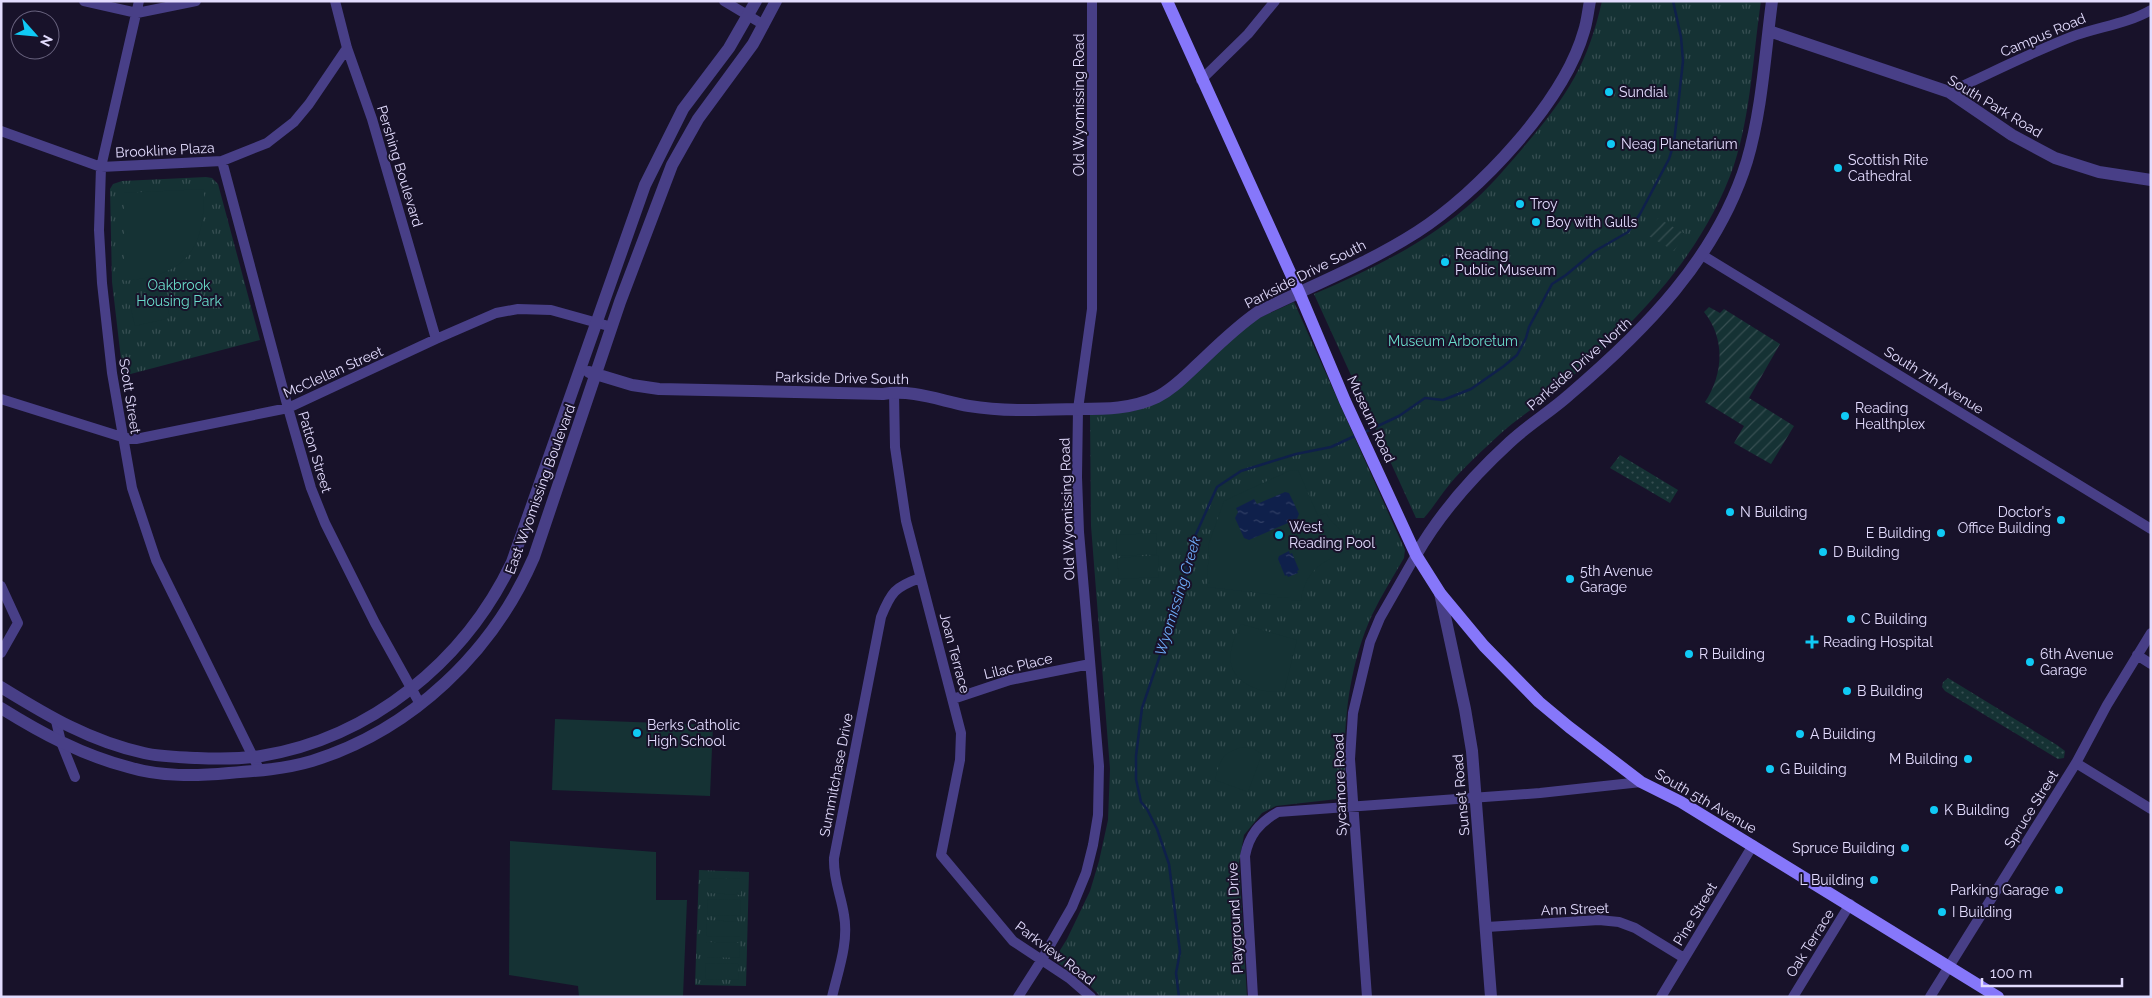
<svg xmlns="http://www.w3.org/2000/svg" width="2152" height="998" font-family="Raleway,sans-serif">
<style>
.grass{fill:url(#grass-dots)}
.park{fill:url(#park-tufts)}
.garden{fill:url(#garden-furrows)}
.pitch{fill:#153234}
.water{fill:url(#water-ripples)}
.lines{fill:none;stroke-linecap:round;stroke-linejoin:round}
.stream{stroke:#0f204b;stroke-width:2.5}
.minor{stroke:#483f87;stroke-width:10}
.tertiary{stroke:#483f87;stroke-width:12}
.secondary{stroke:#8677fa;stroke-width:12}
.poi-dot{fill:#10caf5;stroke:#18122a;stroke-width:2}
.labels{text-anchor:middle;stroke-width:4;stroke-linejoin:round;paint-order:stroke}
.street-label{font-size:14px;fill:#e3dcfe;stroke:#18122a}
.poi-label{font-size:14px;fill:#e3dcfe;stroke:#18122a;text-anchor:start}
.park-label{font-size:14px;fill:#69dcca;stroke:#18122a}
.water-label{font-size:15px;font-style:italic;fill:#6eacf9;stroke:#18122a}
</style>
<defs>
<pattern id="grass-dots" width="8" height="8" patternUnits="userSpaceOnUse" patternTransform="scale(1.25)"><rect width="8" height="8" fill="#153234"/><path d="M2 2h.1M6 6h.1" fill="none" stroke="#374f52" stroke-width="1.8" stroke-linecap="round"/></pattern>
<pattern id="park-tufts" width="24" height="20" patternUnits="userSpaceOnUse" patternTransform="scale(1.25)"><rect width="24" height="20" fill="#153234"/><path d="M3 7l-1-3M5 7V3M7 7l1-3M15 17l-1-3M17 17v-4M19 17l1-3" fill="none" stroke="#374f52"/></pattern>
<pattern id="garden-furrows" width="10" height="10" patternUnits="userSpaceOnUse" patternTransform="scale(1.25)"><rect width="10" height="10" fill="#153234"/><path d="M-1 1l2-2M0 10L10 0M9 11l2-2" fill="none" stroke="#374f52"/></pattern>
<pattern id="water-ripples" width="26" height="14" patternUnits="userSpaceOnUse" patternTransform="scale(1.25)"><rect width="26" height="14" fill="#0f204b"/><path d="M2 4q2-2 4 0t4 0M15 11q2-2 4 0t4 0" fill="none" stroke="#324066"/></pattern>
</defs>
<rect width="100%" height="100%" fill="#18122a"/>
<path class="grass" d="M 1620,455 L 1678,490 L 1670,503 L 1610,468 Z
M 1948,678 L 2057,745 L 2065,751 L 2064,758 L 2058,759 L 2053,756 L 1945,691 L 1942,687 L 1943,682 Z"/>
<path class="park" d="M 1602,1 L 1761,1 C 1753,55 1751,113 1734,165 C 1702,258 1630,329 1556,390 C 1538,406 1517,418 1499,435 C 1482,451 1464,467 1449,485 C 1440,496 1433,508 1424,518 L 1416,518 L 1314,294 C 1372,269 1429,242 1476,199 C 1495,181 1511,162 1527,143 C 1568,95 1588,63 1602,1 Z
M 206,177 L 212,178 L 218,184 L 260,340 L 123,376 L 112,282 L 110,189 L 113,184 L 122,181 Z
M 1294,302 L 1405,550 L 1404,558 C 1393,577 1381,596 1372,615 C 1346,672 1342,736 1346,798 L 1276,806 L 1262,813 L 1244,835 L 1239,863 L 1247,997 L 1101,997 L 1088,984 L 1054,960 L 1067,939 L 1090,891 L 1099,861 L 1108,820 L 1110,769 L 1091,526 L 1090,415 L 1134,411 L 1244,325 Z
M 699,870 L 749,872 L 746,986 L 695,985 Z"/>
<path class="garden" d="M 1658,218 L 1685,234 L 1674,251 L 1647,235 Z
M 1709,307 L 1720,313 L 1724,309 L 1780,344 L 1749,398 L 1794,426 L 1771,464 L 1734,443 L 1744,426 L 1705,402 C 1723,375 1726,339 1704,312 Z"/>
<path class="pitch" d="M 204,189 C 205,251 186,275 124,281 L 124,193 Z
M 165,297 L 170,318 L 135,326 L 130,305 Z
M 1298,470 L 1318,516 L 1326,513 C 1333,527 1348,533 1355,549 C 1327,558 1305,568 1301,601 L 1291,600 L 1291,596 L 1289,598 L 1277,597 L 1277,595 L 1207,587 L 1209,543 L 1224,501 L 1289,471 Z
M 1156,533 L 1157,554 L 1117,556 L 1116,535 Z
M 1158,555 L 1159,577 L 1119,579 L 1117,558 Z
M 1241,624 L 1297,640 L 1284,692 C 1277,691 1267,692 1260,690 C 1223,677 1226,653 1241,624 Z
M 555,719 L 713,725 L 710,796 L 552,790 Z
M 1242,747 L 1254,749 L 1262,754 L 1248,792 L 1215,780 C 1220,760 1222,753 1242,747 Z
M 510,841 L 656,852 L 656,900 L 687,900 L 683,997 L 579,997 L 578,986 L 509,975 Z
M 708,878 L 741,879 L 741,895 L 708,893 Z
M 708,899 L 741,900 L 740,916 L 707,915 Z
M 707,920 L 740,922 L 740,937 L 706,936 Z
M 706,942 L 740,943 L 739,958 L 706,957 Z
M 706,963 L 739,964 L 738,980 L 705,979 Z"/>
<path class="water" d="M 1285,492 L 1289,493 L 1299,514 L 1297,519 L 1249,540 L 1244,538 L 1235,518 L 1238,512 L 1236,508 L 1254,499 L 1257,504 Z
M 1289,551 L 1290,554 L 1292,553 L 1299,570 L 1297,571 L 1298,573 L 1288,577 L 1287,575 L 1285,576 L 1278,559 L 1279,556 Z"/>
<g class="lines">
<path class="stream" d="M 1365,432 L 1399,416 L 1425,398 L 1443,400 L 1471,389 L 1504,366 L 1517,355 L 1526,338 L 1529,327 L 1552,284 L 1566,275 L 1595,251 L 1628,232 L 1640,214 L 1669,159 L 1674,143 L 1683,61 L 1681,37 L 1673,1
M 1179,997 L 1176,973 L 1180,952 L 1169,864 L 1157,829 L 1147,809 L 1141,802 L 1136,779 L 1136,756 L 1142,708 L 1178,603 L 1186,576 L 1188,552 L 1217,487 L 1241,471 L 1296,454 L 1331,447 L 1357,435"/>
<path class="minor" d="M 84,1 L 137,13 L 196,1
M 139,1 L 101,167 L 99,230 L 102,283 L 112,373 L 132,488 L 156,560 L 260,771
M 335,1 L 347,48 L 372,119 L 436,339
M 724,1 L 764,25
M 1201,80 L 1248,34 L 1275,1
M 1949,92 C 1989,74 2030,53 2071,37 C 2097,27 2127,24 2151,10
M 1,131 L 101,167 L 222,161 L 267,143 L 294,122 L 309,104 L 347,48
M 222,161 L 288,408 L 311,488 L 325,523 L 375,623 L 420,704
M 1702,255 L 2151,529
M 894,392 L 895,447 L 906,521 L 961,733 L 960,760 L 941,855 L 1013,941 L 1069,978 L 1091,997
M 1,399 L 122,437 L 136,439 L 288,408 L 436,339 L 496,313 L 518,309 L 551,310 L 612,327
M 1,586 L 18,623 L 1,653
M 2137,655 L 2151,664
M 953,699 L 1010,680 L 1090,664
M 56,721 L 61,742 L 75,777
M 2076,763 L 2151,809
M 1487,927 L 1599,920 L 1619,922 L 1635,928 L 1684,958
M 832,997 C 838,971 849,942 844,915 C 841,895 833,879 834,858 L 881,617 C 891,592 895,587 920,578
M 1018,997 L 1041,961 L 1072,907 L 1086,873 L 1093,845 L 1098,815 L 1099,766 L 1079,532 L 1077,477 L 1078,409 L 1092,309 L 1092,1
M 1253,997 L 1245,856 C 1249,835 1259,823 1278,812 L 1540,793 L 1641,782
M 1367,997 L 1350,759 L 1353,713 L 1370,642 L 1380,618 L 1416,555
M 1661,997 L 1753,845
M 1793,997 L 1850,904
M 1930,997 L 2076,763 L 2107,705 L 2151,633"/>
<path class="tertiary" d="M 1769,31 L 1949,92 L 2012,135 L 2055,158 L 2099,172 L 2151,180
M 589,372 L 632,385 L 659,389 L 883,394 C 913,389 941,401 969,406 C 1005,412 1042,410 1079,409 C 1105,409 1132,409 1157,397 C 1173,389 1185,376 1198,364 C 1217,346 1236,327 1258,312 C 1311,286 1367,264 1417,232 C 1478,193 1564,102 1584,31 C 1587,22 1588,11 1590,1
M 1416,555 C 1440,513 1474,475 1510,442 C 1528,425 1550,412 1569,395 C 1644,331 1717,258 1747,161 C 1762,110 1765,54 1772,1
M 1440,593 L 1465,709 L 1472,751 L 1491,997
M 1,687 C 48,716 90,741 144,753 C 161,757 180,757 197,758 C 218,759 240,759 261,756 C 371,738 465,661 512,562 L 645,185 L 683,109 L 729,48 L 756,1
M 1,708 C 41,733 82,755 128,767 C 161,777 196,776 229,773 C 257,771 285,769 312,761 C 412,730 493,652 534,557 L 620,302 L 672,165 L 698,119 L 753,44 L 776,1"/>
<path class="secondary" d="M 1167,1 L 1299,292 L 1345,401 L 1416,555 L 1440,593 L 1484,646 L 1539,702 L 1569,727 L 1641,782 L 1681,802 L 1998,997"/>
</g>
<g class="poi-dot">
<circle cx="1609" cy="92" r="5"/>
<circle cx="1611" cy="144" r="5"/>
<circle cx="1838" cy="168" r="5"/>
<circle cx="1520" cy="204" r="5"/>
<circle cx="1536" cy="222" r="5"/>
<circle cx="1445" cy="262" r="5"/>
<circle cx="1845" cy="416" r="5"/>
<circle cx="1730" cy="512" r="5"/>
<circle cx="2061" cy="520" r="5"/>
<circle cx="1941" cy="533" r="5"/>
<circle cx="1279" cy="535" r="5"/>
<circle cx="1823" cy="552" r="5"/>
<circle cx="1570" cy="579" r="5"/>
<circle cx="1851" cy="619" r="5"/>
<path d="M1809.5 634.5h5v5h5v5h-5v5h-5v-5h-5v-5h5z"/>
<circle cx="1689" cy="654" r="5"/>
<circle cx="2030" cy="662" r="5"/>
<circle cx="1847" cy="691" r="5"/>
<circle cx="637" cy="733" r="5"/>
<circle cx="1800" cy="734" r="5"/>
<circle cx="1968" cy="759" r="5"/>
<circle cx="1770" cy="769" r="5"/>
<circle cx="1934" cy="810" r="5"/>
<circle cx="1905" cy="848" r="5"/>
<circle cx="1874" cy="880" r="5"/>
<circle cx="2059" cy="890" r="5"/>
<circle cx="1942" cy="912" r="5"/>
</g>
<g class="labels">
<g class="street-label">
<text transform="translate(2043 35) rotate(-23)" y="5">Campus Road</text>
<text transform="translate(1079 105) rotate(-90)" y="5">Old Wyomissing Road</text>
<text transform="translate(1995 106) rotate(31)" y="5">South Park Road</text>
<text transform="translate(165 150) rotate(-3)" y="5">Brookline Plaza</text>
<text transform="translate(400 166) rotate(73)" y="5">Pershing Boulevard</text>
<text transform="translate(1305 274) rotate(-27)" y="5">Parkside Drive South</text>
<text transform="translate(1579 364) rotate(-41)" y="5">Parkside Drive North</text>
<text transform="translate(333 372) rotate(-24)" y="5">McClellan Street</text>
<text transform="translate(842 378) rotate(1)" y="5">Parkside Drive South</text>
<text transform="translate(1934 380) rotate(32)" y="5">South 7th Avenue</text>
<text transform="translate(130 396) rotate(81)" y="5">Scott Street</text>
<text transform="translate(1371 419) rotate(65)" y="5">Museum Road</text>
<text transform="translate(315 452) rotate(73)" y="5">Patton Street</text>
<text transform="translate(540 489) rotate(-70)" y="5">East Wyomissing Boulevard</text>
<text transform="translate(1067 509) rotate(-92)" y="5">Old Wyomissing Road</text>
<text transform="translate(955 653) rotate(75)" y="5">Joan Terrace</text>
<text transform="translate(1018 666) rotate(-14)" y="5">Lilac Place</text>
<text transform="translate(836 775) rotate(-79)" y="5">Summitchase Drive</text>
<text transform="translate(1340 785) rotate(-92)" y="5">Sycamore Road</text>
<text transform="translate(1461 795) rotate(-95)" y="5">Sunset Road</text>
<text transform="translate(1706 801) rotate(30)" y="5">South 5th Avenue</text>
<text transform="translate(2031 809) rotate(-58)" y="5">Spruce Street</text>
<text transform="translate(1575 909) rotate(-2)" y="5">Ann Street</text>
<text transform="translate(1695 914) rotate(-59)" y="5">Pine Street</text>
<text transform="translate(1235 918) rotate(-93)" y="5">Playground Drive</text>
<text transform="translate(1810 943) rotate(-58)" y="5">Oak Terrace</text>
<text transform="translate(1055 953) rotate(37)" y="5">Parkview Road</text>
</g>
<g class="poi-label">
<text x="1619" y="97">Sundial</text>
<text x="1621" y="149">Neag Planetarium</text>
<text x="1848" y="165">Scottish Rite<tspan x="1848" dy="16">Cathedral</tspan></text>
<text x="1530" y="209">Troy</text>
<text x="1546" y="227">Boy with Gulls</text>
<text x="1455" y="259">Reading<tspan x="1455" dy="16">Public Museum</tspan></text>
<text x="1855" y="413">Reading<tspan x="1855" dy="16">Healthplex</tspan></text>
<text x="1740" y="517">N Building</text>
<text x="2051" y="517" text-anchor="end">Doctor's<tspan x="2051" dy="16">Office Building</tspan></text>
<text x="1289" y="532">West<tspan x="1289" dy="16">Reading Pool</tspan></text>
<text x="1931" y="538" text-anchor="end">E Building</text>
<text x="1833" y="557">D Building</text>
<text x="1580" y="576">5th Avenue<tspan x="1580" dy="16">Garage</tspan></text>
<text x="1861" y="624">C Building</text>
<text x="1823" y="647">Reading Hospital</text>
<text x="1699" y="659">R Building</text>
<text x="2040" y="659">6th Avenue<tspan x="2040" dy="16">Garage</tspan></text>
<text x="1857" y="696">B Building</text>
<text x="647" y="730">Berks Catholic<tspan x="647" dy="16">High School</tspan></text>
<text x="1810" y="739">A Building</text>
<text x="1958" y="764" text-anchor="end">M Building</text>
<text x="1780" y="774">G Building</text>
<text x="1944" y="815">K Building</text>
<text x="1895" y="853" text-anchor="end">Spruce Building</text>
<text x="1864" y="885" text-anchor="end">L Building</text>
<text x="2049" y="895" text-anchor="end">Parking Garage</text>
<text x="1952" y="917">I Building</text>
</g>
<g class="park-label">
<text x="179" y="290">Oakbrook<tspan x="179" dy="16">Housing Park</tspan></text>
<text x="1453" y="346">Museum Arboretum</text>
</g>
<g class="water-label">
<text transform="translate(1178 596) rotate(-73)" y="5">Wyomissing Creek</text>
</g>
</g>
<rect width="2152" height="998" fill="none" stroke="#e3dcfe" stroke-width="5"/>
<g transform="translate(35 35) rotate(117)"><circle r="24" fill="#18122a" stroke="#69637f"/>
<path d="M0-4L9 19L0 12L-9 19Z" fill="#10caf5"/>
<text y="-8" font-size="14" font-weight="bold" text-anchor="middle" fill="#e3dcfe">N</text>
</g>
<path d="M1982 978v8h140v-8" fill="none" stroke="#e3dcfe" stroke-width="2.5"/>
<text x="1990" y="978" font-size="15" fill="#e3dcfe" stroke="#18122a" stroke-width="4" paint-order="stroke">100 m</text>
</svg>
